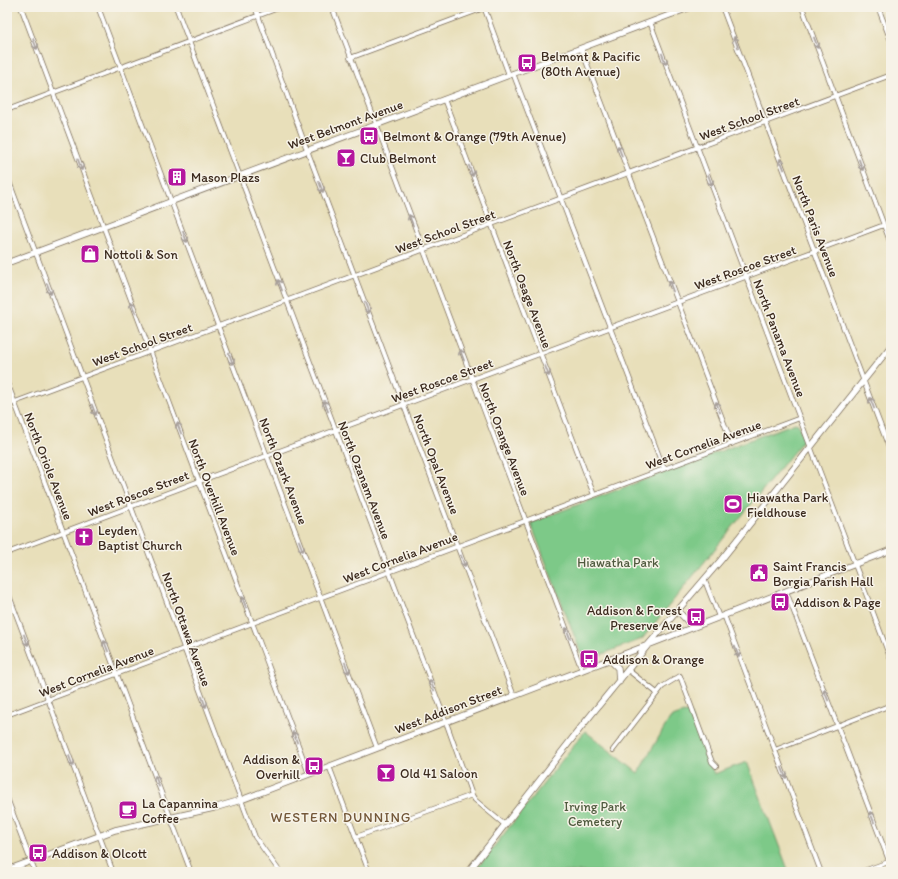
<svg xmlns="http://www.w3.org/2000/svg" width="898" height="879" font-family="Itim,sans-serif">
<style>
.green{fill:#7dc988;stroke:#5c7a53}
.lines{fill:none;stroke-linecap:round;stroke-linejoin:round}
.street-casing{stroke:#786955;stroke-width:5.5}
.secondary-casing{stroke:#786955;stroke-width:7}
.street{stroke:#fff;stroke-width:4}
.secondary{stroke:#fff;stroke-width:5.5}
.oneway{stroke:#a79f9a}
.labels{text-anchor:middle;stroke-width:3;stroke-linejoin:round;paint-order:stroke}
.poi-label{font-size:13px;fill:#3b2a1e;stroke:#f7f3e8;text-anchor:start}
.street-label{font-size:13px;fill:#3b2a1e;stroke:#f7f3e8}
.park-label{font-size:13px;fill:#4f5a3e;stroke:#f7f3e8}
.neighbourhood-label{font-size:14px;letter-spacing:1px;fill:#735738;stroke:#f7f3e8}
</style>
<rect width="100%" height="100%" fill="#f7f3e8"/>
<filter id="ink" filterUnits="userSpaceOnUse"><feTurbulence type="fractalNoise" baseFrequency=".025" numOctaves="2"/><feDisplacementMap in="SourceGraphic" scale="8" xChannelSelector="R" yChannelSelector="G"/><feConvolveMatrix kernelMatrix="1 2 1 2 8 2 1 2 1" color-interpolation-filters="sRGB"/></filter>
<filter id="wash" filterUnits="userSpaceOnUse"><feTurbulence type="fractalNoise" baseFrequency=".012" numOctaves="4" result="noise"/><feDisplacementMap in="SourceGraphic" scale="16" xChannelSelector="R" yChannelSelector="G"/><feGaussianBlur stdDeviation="0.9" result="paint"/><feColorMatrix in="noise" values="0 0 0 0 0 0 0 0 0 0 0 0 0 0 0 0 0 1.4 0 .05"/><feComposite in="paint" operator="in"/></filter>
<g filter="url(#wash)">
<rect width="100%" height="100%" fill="#e8dfba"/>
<path class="green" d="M 795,423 L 798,424 L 804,439 L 642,639 L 584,661 L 531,524 L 532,522 Z
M 689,711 L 714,774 L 747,762 L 789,872 L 474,872 L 585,731 L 638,773 L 670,718 Z"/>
</g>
<g filter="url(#ink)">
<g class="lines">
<defs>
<path id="street" d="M 21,7 L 309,774
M 98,7 L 377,748
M 176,7 L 446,722 L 472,795 L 475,800 L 505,825
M 255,7 L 307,150 L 514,696
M 332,7 L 582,670
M 484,7 L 509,75
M 722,7 L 891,453
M 802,7 L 891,244
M 878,7 L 891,41
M 650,22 L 891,660
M 581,48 L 732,444
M 350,58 L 484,8
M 513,73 L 664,469
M 444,99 L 594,495
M 7,110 L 281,7
M 7,176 L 255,837 L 280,872
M 7,382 L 191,872
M 7,405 L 891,75
M 7,553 L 884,225
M 705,581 L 719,617
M 7,590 L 113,872
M 786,591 L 891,866
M 724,615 L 821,872
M 628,670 L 657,693
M 7,715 L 800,418
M 613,750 L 662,687 L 680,676 L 712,762 L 716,766
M 775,750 L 891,705
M 329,766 L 369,872
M 7,798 L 35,872
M 356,837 L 472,795
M 861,872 L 891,861"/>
<path id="secondary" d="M 7,263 L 691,7
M 678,611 L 690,624 L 698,625
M 609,659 L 618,668 L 619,682
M 7,870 L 115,830 L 214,808 L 241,800 L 648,645 L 891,550
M 468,872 L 582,726 L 648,645 L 721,560 L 891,346"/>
</defs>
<use href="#street" class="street-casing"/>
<use href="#secondary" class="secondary-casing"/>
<use href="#street" class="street"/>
<use href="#secondary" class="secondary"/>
</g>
<defs><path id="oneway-shaft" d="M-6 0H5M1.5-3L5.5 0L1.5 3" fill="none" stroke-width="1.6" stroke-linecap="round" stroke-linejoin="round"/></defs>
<g class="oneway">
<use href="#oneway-shaft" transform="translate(736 42) rotate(-111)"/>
<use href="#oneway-shaft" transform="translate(816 43) rotate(69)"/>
<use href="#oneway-shaft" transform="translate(35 44) rotate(69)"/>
<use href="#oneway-shaft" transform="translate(664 59) rotate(69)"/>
<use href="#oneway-shaft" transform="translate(620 151) rotate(-111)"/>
<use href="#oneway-shaft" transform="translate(782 164) rotate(-111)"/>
<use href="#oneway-shaft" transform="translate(80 165) rotate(70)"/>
<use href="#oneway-shaft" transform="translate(861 165) rotate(70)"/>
<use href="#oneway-shaft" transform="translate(471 171) rotate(69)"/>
<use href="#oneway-shaft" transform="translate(710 180) rotate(69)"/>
<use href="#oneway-shaft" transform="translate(321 187) rotate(69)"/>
<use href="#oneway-shaft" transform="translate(411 220) rotate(-111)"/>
<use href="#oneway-shaft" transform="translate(185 237) rotate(69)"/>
<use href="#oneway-shaft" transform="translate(280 285) rotate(-111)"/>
<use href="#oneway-shaft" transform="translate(671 286) rotate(-111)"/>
<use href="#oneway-shaft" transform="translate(49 289) rotate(70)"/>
<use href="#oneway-shaft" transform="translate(133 307) rotate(-111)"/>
<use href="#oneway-shaft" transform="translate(367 308) rotate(69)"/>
<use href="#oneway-shaft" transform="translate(462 355) rotate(-111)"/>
<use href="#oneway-shaft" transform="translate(231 359) rotate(69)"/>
<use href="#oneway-shaft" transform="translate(547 371) rotate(69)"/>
<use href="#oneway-shaft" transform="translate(872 403) rotate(-111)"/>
<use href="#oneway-shaft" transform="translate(326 406) rotate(-111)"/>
<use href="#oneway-shaft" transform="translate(718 407) rotate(-111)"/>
<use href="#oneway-shaft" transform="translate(94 410) rotate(69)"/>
<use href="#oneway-shaft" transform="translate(179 428) rotate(-111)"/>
<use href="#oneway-shaft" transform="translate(301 546) rotate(69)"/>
<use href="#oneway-shaft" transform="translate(463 561) rotate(69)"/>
<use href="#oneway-shaft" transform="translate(244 602) rotate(-111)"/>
<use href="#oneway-shaft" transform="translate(568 633) rotate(-111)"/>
<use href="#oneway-shaft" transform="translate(26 640) rotate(69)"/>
<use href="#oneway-shaft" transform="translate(106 646) rotate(-111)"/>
<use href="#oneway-shaft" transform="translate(737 652) rotate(69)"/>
<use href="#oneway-shaft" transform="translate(347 668) rotate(69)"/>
<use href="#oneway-shaft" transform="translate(432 685) rotate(-111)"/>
<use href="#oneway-shaft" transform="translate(826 695) rotate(-111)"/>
<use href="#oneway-shaft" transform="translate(204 702) rotate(70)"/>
<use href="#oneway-shaft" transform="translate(295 737) rotate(-111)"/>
<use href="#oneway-shaft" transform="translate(71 761) rotate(69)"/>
<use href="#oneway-shaft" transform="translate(784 773) rotate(69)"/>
<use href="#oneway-shaft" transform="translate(157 781) rotate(-110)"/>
<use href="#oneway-shaft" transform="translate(872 817) rotate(-111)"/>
</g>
</g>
<defs>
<symbol id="bus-square" viewBox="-11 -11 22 22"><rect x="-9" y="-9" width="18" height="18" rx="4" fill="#b5179e" stroke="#f7f3e8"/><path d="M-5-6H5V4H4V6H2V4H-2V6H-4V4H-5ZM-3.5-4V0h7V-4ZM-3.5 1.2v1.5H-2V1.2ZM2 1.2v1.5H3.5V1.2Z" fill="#fff"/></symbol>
<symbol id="bar-square" viewBox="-11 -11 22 22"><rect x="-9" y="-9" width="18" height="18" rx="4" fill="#b5179e" stroke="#f7f3e8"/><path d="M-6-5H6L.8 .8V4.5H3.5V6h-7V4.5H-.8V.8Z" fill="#fff"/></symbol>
<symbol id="building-square" viewBox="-11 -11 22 22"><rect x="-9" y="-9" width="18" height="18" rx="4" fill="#b5179e" stroke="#f7f3e8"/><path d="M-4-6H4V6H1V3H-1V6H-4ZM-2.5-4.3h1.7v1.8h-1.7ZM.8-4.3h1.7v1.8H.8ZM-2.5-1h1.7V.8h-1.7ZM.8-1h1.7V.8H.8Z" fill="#fff"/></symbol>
<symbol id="shop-square" viewBox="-11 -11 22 22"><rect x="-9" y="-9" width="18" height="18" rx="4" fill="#b5179e" stroke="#f7f3e8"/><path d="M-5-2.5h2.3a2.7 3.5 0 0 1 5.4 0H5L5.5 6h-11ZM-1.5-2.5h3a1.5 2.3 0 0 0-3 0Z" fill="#fff"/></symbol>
<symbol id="stadium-square" viewBox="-11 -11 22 22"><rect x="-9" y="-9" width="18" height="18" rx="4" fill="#b5179e" stroke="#f7f3e8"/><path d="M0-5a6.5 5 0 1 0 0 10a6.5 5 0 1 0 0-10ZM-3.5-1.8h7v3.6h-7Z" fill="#fff"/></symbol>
<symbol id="church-square" viewBox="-11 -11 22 22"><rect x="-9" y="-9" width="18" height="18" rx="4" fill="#b5179e" stroke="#f7f3e8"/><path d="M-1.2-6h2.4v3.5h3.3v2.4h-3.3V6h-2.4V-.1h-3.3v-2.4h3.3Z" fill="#fff"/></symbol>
<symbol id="civic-square" viewBox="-11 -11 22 22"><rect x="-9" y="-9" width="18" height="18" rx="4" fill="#b5179e" stroke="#f7f3e8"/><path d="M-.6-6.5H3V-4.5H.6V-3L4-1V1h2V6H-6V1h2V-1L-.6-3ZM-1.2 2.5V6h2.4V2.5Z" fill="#fff"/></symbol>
<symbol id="cafe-square" viewBox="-11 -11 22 22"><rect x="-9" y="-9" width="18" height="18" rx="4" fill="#b5179e" stroke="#f7f3e8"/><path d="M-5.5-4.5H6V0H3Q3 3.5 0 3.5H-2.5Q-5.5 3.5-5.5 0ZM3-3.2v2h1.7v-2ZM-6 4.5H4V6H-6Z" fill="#fff"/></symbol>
</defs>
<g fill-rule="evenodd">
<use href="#bus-square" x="516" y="52" width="22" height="22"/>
<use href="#bus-square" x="358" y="125" width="22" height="22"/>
<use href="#bar-square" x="335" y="147" width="22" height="22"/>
<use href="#building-square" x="166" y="166" width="22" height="22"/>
<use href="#shop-square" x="79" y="243" width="22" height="22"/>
<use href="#stadium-square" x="722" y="493" width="22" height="22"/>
<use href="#church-square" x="73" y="526" width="22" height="22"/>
<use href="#civic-square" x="748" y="562" width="22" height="22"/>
<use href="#bus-square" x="769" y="591" width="22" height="22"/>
<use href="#bus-square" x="685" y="606" width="22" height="22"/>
<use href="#bus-square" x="578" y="648" width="22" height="22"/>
<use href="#bus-square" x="303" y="755" width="22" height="22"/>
<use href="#bar-square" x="375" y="762" width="22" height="22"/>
<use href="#cafe-square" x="117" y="799" width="22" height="22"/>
<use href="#bus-square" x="27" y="842" width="22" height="22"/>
</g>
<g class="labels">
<g class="poi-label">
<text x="541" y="61">Belmont &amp; Pacific<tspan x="541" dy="15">(80th Avenue)</tspan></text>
<text x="383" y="141">Belmont &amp; Orange (79th Avenue)</text>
<text x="360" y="163">Club Belmont</text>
<text x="191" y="182">Mason Plazs</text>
<text x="104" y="259">Nottoli &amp; Son</text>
<text x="747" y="502">Hiawatha Park<tspan x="747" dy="15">Fieldhouse</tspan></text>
<text x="98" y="535">Leyden<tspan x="98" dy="15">Baptist Church</tspan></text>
<text x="773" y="571">Saint Francis<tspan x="773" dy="15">Borgia Parish Hall</tspan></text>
<text x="794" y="607">Addison &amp; Page</text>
<text x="682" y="615" text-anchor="end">Addison &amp; Forest<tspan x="682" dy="15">Preserve Ave</tspan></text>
<text x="603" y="664">Addison &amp; Orange</text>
<text x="300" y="764" text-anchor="end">Addison &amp;<tspan x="300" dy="15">Overhill</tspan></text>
<text x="400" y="778">Old 41 Saloon</text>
<text x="142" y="808">La Capannina<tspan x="142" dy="15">Coffee</tspan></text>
<text x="52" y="858">Addison &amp; Olcott</text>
</g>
<g class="street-label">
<text transform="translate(749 118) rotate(-20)" y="5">West School Street</text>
<text transform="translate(345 124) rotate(-20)" y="5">West Belmont Avenue</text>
<text transform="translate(816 226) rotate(69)" y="5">North Paris Avenue</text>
<text transform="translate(445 231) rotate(-20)" y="5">West School Street</text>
<text transform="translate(745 267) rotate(-20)" y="5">West Roscoe Street</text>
<text transform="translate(528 294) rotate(69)" y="5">North Osage Avenue</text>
<text transform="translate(780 338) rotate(69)" y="5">North Panama Avenue</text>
<text transform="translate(142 344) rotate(-20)" y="5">West School Street</text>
<text transform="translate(442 380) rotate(-20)" y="5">West Roscoe Street</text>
<text transform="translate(505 439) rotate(69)" y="5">North Orange Avenue</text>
<text transform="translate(703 444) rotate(-20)" y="5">West Cornelia Avenue</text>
<text transform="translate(437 464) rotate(69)" y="5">North Opal Avenue</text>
<text transform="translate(49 466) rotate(69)" y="5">North Oriole Avenue</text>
<text transform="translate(284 471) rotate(69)" y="5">North Ozark Avenue</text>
<text transform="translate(365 480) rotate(69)" y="5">North Ozanam Avenue</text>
<text transform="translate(138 493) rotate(-21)" y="5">West Roscoe Street</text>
<text transform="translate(215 497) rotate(69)" y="5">North Overhill Avenue</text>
<text transform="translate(400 557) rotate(-21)" y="5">West Cornelia Avenue</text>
<text transform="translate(187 629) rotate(70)" y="5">North Ottawa Avenue</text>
<text transform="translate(96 671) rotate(-21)" y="5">West Cornelia Avenue</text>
<text transform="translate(448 709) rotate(-21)" y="5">West Addison Street</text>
</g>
<g class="park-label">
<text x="618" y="567">Hiawatha Park</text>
<text x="595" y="811">Irving Park<tspan x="595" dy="15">Cemetery</tspan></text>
</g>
<g class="neighbourhood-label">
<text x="341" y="822">WESTERN DUNNING</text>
</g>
</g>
<rect width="898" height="879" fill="none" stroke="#f7f3e8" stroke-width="24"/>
</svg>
